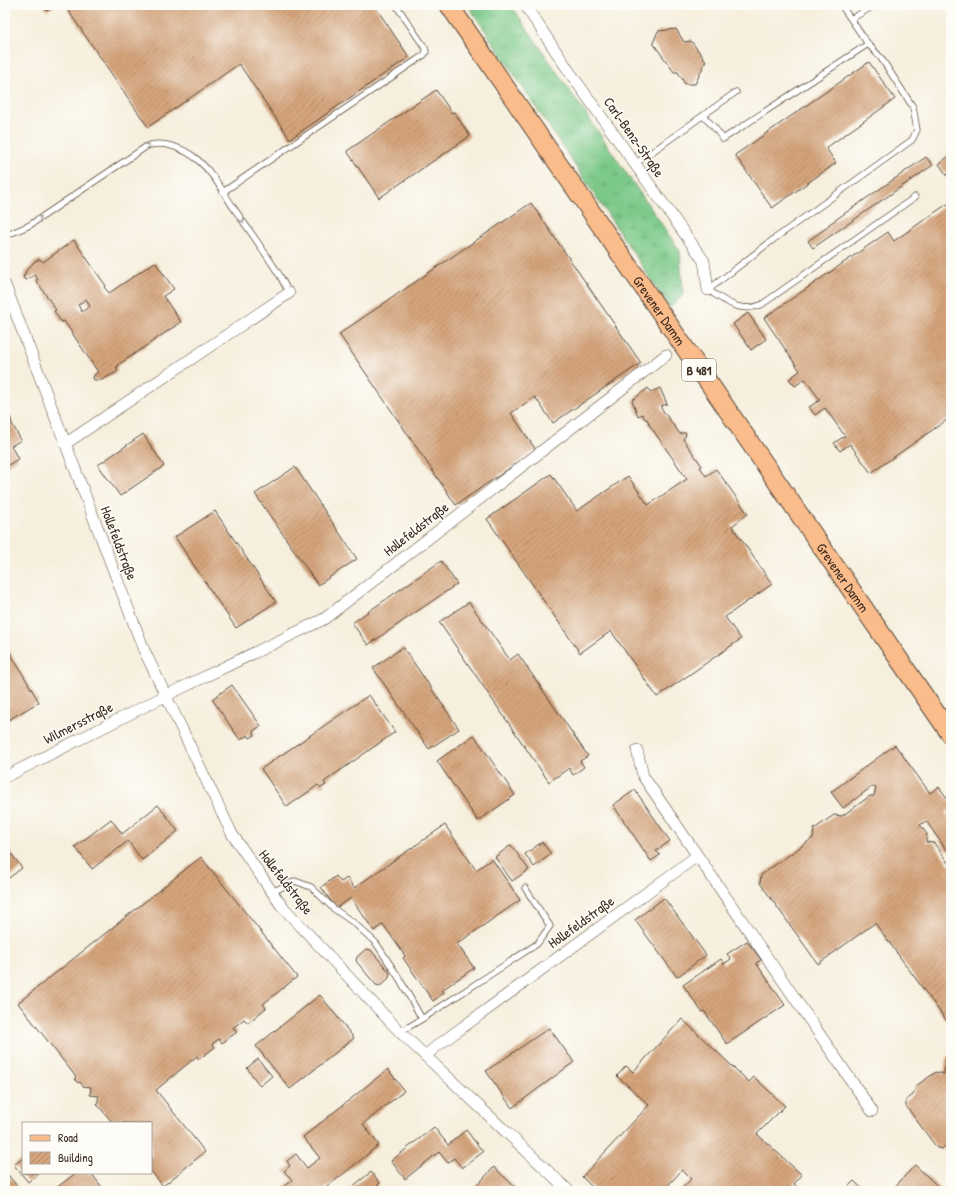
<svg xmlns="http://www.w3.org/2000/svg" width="956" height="1196" font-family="'Patrick Hand',sans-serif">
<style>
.grass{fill:url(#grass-tufts);stroke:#5b7a54}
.building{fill:url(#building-hatch);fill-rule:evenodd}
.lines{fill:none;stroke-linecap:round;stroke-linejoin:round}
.lane-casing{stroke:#57483b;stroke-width:7}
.street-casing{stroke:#57483b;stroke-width:12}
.primary-casing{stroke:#57483b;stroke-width:20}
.lane{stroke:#fff;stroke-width:5.5}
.street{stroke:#fff;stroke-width:11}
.primary{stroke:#fabc8b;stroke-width:18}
.oneway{stroke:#a79f9a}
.labels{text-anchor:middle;stroke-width:3.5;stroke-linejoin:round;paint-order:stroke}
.shield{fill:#fdfcf7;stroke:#75695f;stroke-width:1}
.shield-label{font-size:13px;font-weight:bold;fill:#3b2a1e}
.street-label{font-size:14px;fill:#3b2a1e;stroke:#fdfcf7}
</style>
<defs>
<pattern id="grass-tufts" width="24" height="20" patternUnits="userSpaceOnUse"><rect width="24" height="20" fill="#7bc989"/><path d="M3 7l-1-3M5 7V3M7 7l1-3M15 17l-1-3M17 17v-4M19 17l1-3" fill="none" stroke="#66a36f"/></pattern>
<pattern id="building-hatch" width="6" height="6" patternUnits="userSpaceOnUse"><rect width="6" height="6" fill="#d5a47c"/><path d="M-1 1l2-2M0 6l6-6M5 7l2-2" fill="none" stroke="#ae8665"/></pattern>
</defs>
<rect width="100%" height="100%" fill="#fdfcf7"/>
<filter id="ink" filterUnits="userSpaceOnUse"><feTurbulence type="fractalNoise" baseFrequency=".025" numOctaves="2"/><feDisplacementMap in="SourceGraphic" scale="8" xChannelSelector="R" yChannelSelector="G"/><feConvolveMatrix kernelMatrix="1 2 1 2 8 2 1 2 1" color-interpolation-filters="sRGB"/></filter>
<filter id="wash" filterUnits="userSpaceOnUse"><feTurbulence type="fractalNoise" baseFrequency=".012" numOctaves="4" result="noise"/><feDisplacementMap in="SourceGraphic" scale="16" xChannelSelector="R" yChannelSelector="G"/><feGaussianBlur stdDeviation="0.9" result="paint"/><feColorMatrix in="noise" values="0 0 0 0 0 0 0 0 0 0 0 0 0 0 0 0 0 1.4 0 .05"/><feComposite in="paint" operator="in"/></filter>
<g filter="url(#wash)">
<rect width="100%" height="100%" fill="#f6efdd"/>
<path class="grass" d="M 468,5 L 511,5 L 680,251 L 683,295 L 670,308 Z"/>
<g id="blocks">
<path class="building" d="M 43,5 L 56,5 L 47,11 Z
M 72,5 L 374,5 L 409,57 L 290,139 L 239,64 L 148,127 L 67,9 Z
M 676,29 L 684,42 L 691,41 L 706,61 L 695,84 L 685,84 L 678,72 L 674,72 L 653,43 L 658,31 Z
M 869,62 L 895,99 L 826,148 L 836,163 L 772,208 L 735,155 Z
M 436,90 L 452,113 L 454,112 L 470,136 L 379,198 L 347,151 Z
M 951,153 L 951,181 L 939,164 L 949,156 L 948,155 Z
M 926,157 L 933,165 L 813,248 L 808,241 L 829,226 L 828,225 Z
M 531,203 L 641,363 L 553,423 L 535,397 L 511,413 L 536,450 L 456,505 L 339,334 Z
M 947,204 L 951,209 L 951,417 L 871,473 L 850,444 L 840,451 L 834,443 L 845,436 L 825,408 L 815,415 L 809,407 L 820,400 L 805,379 L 795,386 L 789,379 L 800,371 L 764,318 L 888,232 L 894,241 Z
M 74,240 L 106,286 L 104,287 L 109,293 L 155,262 L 174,289 L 163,296 L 181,322 L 118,365 L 119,366 L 116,367 L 118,370 L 115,373 L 102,380 L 95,380 L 93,379 L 94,375 L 98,372 L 64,321 L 61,322 L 54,311 L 56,310 L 36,280 L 38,279 L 35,275 L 26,280 L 23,278 L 26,271 L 34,262 L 40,259 L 43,262 ZM 86,299 L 90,306 L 82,312 L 78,305 Z
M 748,313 L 766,339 L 751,350 L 733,324 Z
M 648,388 L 651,392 L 660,388 L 667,404 L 661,406 L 661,408 L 680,434 L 682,433 L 686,433 L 685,437 L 683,439 L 702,466 L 700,467 L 706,476 L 716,469 L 748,514 L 732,526 L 772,584 L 725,617 L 741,639 L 657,697 L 611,631 L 580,653 L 487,519 L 551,474 L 577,511 L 628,476 L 648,505 L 687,479 L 648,423 L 649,423 L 647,419 L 645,419 L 642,414 L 638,416 L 632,400 Z
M 5,410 L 9,417 L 10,416 L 12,424 L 21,440 L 11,446 L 18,459 L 5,467 Z
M 143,434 L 164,466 L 120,496 L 98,465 Z
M 295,467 L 357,559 L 318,585 L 255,494 Z
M 215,511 L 276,602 L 236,628 L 175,537 Z
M 441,561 L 457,584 L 368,645 L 352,623 Z
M 469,602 L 510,660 L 518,654 L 588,756 L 580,761 L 584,767 L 573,775 L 569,768 L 549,782 L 439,622 Z
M 5,644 L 39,702 L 5,722 Z
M 403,647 L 459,729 L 429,749 L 373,668 Z
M 232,685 L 261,726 L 253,731 L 255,735 L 250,738 L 248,735 L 240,740 L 212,699 Z
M 369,695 L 395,732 L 324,782 L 326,785 L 321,788 L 318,785 L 287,807 L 261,769 Z
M 474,735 L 515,795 L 478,821 L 437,761 Z
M 895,745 L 930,793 L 939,787 L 951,803 L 951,809 L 945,813 L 951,821 L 951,848 L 947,851 L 926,821 L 920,825 L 927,834 L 926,842 L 934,843 L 951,867 L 951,1027 L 875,923 L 818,964 L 760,883 L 761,875 L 813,838 L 814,829 L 834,815 L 842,816 L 870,796 L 874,796 L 876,787 L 873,786 L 843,808 L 831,792 Z
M 635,790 L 670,841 L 656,851 L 660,855 L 651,861 L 613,805 Z
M 158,805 L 178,831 L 142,860 L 128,841 L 92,869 L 75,847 L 111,819 L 122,834 Z
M 445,825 L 476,870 L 492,859 L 520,900 L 457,944 L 474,968 L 442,990 L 444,993 L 433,1001 L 403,958 L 405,956 L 383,924 L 374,931 L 351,898 L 336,908 L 321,887 L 336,876 L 341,882 L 347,878 L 354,888 Z
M 542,842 L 551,854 L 534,867 L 525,854 Z
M 5,845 L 22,868 L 5,881 Z
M 511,845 L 529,870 L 512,881 L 495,857 Z
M 201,857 L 297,977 L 263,1004 L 266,1008 L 248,1023 L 244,1019 L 233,1028 L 237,1032 L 222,1043 L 219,1039 L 212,1044 L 215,1047 L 199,1059 L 197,1056 L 156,1090 L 205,1152 L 163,1186 L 151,1171 L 151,1123 L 113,1123 L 97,1104 L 99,1096 L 90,1095 L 91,1087 L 83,1086 L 80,1082 L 78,1083 L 75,1079 L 76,1077 L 18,1003 Z
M 664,898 L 706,955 L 677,977 L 635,920 Z
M 747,941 L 761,960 L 756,963 L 785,1005 L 727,1044 L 704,1011 L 702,1012 L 683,985 L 721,959 L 724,964 L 731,959 L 727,954 Z
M 366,949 L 371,950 L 390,973 L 389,978 L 380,986 L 376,985 L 356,961 L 357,957 Z
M 320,995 L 354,1038 L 290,1089 L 256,1046 Z
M 682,1019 L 749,1082 L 754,1077 L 785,1106 L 757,1134 L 802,1175 L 794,1184 L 802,1191 L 680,1191 L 691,1179 L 682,1170 L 663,1191 L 596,1191 L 582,1177 L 649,1105 L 617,1076 L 626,1066 L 633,1072 Z
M 549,1028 L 574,1062 L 512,1108 L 486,1071 Z
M 951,1054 L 951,1143 L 949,1143 L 942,1149 L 937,1148 L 906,1106 L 906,1100 L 913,1095 L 916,1086 L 936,1072 L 944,1074 L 946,1058 Z
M 258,1059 L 272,1076 L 260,1086 L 247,1068 Z
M 388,1069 L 404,1091 L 363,1124 L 379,1145 L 322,1191 L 278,1191 L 292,1180 L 284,1171 L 290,1166 L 287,1161 L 296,1154 L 307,1168 L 320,1158 L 303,1137 Z
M 434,1127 L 448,1145 L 466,1130 L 483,1152 L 462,1168 L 454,1158 L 448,1163 L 439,1152 L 405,1179 L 391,1161 Z
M 23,1158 L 23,1173 L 39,1173 L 28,1182 L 14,1165 Z
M 915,1165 L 943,1191 L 891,1191 Z
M 494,1167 L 519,1191 L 472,1191 Z
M 5,1171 L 21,1191 L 5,1191 Z
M 371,1172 L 380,1183 L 371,1191 L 347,1191 Z
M 76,1173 L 91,1173 L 105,1191 L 52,1191 Z
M 854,1181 L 865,1191 L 844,1191 Z"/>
</g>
</g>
<g filter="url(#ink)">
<use href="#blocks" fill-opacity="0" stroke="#57483b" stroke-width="1"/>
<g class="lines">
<defs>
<path id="lane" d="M 841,5 L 868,44
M 851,19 L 875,5 L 879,5
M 703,116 L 714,127 L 723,139 L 868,44 L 881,58 L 913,107 L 917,130 L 912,140 L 774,239 L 708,290 C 727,302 739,313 761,305 L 915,197
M 635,164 L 736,92
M 223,192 L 424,55 L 426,52 L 425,48 L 396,5
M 5,236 L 30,225 L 147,146 C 164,140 185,149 198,160 C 213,173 222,190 233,207 C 249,230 265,252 280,276 L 289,293
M 272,892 L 295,881 L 311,887 L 334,909 L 354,923 L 376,943 L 399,978 L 422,1019
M 400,1032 L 422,1019 L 537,944 L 550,926 L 525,888"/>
<path id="street" d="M 525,5 L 571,74 L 704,261 L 708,290
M 5,285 L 144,650 L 232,834 L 281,905 L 400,1032 L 569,1191
M 65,444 L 289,293
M 637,750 L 643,776 L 872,1111
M 5,777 L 165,696 L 324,619 L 666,355
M 425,1056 L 437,1046 L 697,856"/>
<g id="primary">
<path id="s1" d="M 449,5 L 951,735"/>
</g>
</defs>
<use href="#lane" class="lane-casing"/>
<use href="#street" class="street-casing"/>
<use href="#primary" class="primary-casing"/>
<use href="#lane" class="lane"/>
<use href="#street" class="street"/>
<use href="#primary" class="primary"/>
</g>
<defs><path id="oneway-chevron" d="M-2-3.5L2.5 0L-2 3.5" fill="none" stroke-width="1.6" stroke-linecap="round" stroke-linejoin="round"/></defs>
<g class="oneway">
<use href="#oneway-chevron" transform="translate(147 146) rotate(-25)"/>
<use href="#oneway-chevron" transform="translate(39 218) rotate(-34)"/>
<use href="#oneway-chevron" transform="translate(242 220) rotate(56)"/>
</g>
</g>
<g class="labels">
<rect class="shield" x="682" y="359" width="34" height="22" rx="3"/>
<g class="shield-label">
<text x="699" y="375">B 481</text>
</g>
<g class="street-label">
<text transform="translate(634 137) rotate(55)" y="5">Carl-Benz-Straße</text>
<text dy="5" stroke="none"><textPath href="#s1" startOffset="371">Grevener Damm</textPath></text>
<text transform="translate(416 529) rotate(-38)" y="5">Hollefeldstraße</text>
<text transform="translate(119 543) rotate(69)" y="5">Hollefeldstraße</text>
<text dy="5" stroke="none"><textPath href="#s1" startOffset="695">Grevener Damm</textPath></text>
<text transform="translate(78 723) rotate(-27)" y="5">Wilmersstraße</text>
<text transform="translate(286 882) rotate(52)" y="5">Hollefeldstraße</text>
<text transform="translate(581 922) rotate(-36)" y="5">Hollefeldstraße</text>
</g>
</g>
<rect width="956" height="1196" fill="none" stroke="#fdfcf7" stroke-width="20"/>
<rect x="22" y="1122" width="130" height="52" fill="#fdfcf7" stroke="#afa8a0"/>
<rect x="30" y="1135" width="20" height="6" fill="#fabc8b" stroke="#afa8a0"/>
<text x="58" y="1142" font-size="12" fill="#3b2a1e">Road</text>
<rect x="30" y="1152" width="20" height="12" fill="url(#building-hatch)" stroke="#afa8a0"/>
<text x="58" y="1162" font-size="12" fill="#3b2a1e">Building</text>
</svg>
